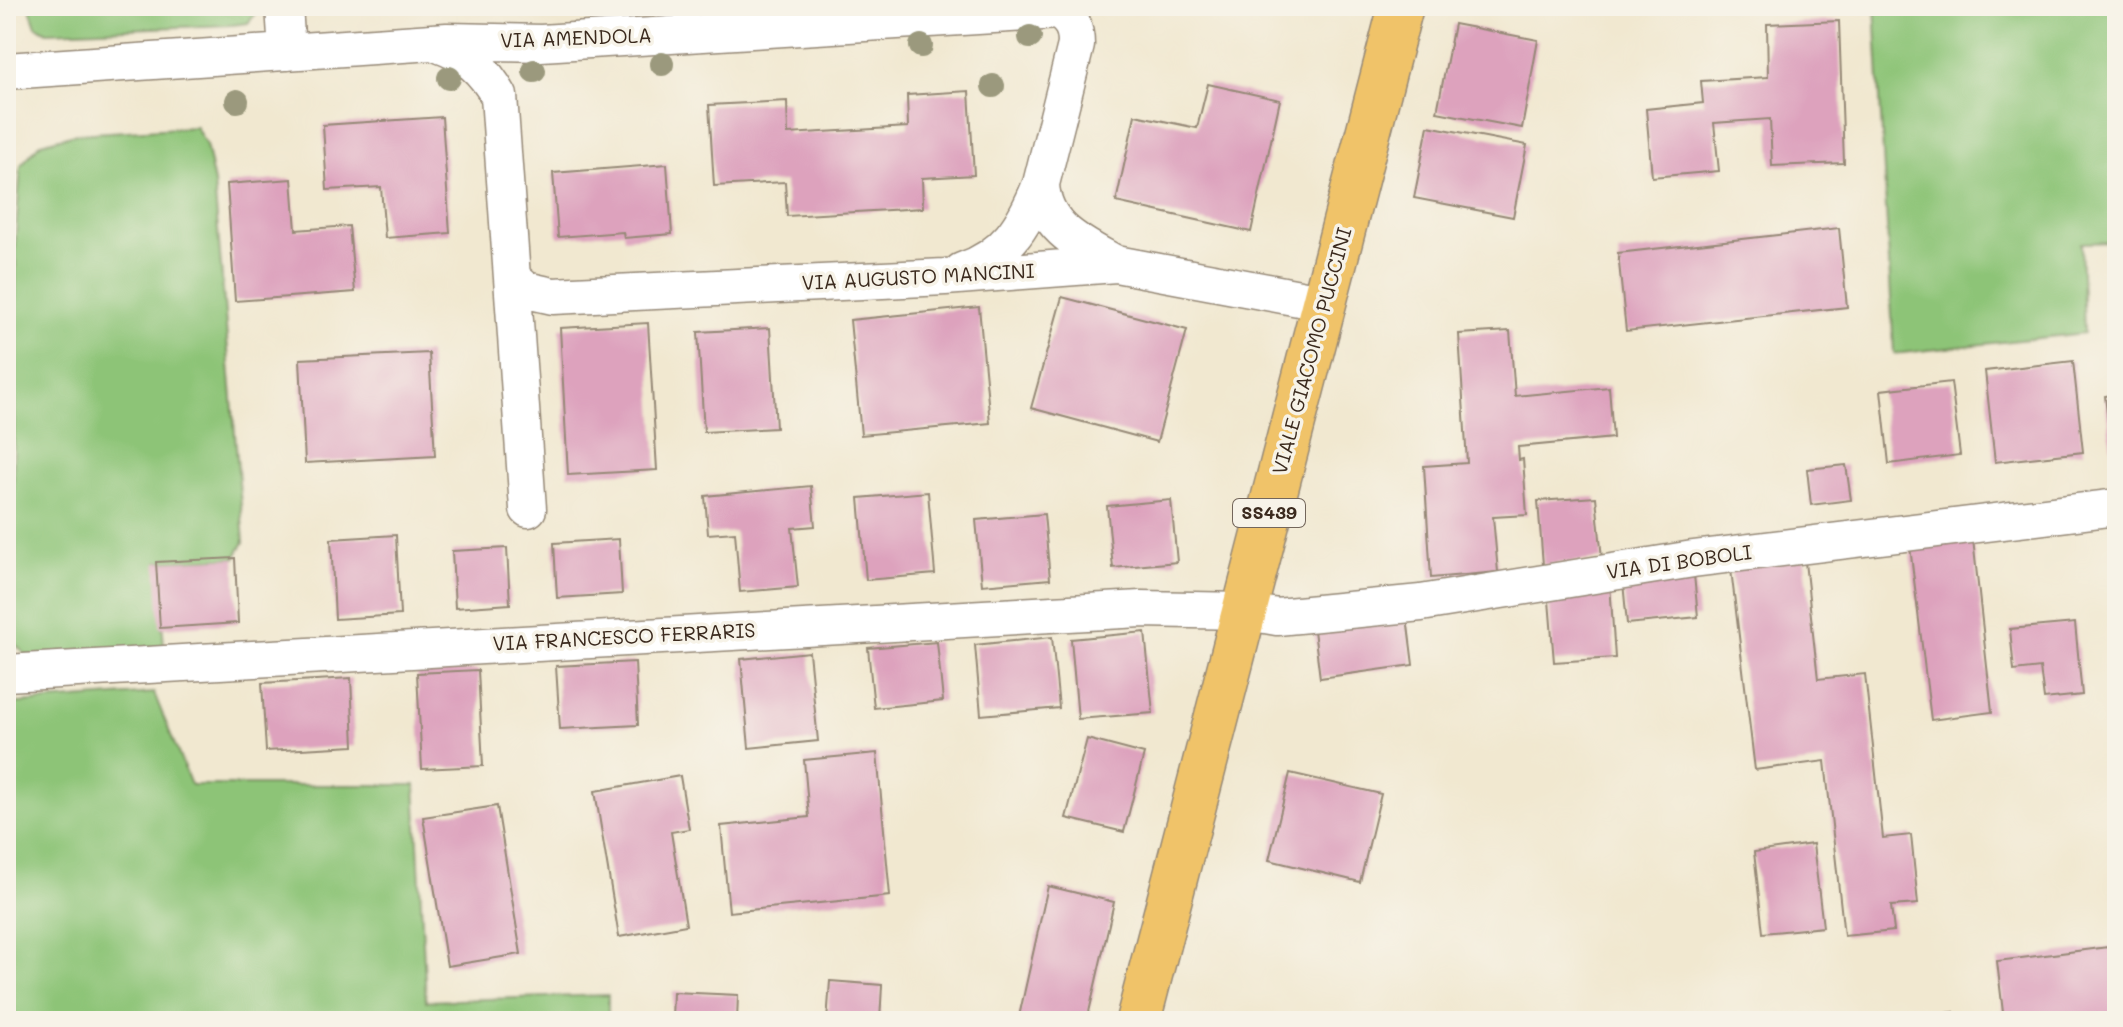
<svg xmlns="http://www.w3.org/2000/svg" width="2123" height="1027" font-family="Mali,sans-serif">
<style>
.green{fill:#8dc477;stroke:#64774a;stroke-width:2}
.building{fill:#dda2bd}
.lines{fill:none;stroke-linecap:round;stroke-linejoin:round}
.minor-casing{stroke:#968977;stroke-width:39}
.primary-casing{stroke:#968977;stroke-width:47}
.minor{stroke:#fff;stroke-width:36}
.primary{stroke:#f0c369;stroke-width:44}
.tree{fill:#9b997d}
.labels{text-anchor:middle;stroke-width:7;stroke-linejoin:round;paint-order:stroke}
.shield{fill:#f7f3e8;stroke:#73665b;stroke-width:2}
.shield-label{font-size:18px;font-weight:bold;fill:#3b2a1e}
.street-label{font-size:20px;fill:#3b2a1e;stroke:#f7f3e8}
</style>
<rect width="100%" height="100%" fill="#f7f3e8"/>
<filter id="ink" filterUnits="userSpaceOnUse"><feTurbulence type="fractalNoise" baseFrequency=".0125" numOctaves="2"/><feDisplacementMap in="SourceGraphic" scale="16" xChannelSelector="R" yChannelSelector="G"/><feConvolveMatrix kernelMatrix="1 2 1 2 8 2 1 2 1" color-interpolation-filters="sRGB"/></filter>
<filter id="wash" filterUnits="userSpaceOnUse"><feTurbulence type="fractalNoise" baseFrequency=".006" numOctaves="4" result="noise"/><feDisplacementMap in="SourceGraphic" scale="32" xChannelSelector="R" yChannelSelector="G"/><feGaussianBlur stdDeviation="1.8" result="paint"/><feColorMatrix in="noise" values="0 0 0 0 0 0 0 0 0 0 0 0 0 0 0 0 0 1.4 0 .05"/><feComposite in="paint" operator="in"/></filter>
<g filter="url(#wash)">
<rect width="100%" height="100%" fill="#f1e8d0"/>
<path class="green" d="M 29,6 L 262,6 L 248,23 L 232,25 L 47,32 L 36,26 Z
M 1770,6 L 2117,6 L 2117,242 L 2081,243 L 2084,333 L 1894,354 L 1875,7 Z
M 196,127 L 206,145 L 214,183 L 244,542 L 235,558 L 157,562 L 164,646 L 57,657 L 26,655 L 13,642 L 12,626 L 16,234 L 21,165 L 41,143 L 75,134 Z
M 154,693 L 191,785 L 415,785 L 426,1001 L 608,995 L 608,1021 L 6,1021 L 6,704 Z"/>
<g id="blocks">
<path class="building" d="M 1839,21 L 1844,163 L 1772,166 L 1770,119 L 1714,123 L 1719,171 L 1652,177 L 1646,109 L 1703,103 L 1701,81 L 1768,77 L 1767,24 Z
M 1454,24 L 1538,40 L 1522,128 L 1437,112 Z
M 1208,84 L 1280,100 L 1251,232 L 1116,202 L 1135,115 L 1197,128 Z
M 969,91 L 974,175 L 922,178 L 923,208 L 787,216 L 785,182 L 714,186 L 709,105 L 787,101 L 788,134 L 908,127 L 907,95 Z
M 442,117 L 450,233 L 385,238 L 381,187 L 327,190 L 323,125 Z
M 1428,126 L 1527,145 L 1513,217 L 1414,198 Z
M 667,164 L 672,234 L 624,238 L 623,232 L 558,237 L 553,173 Z
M 292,179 L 296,230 L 349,226 L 355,292 L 235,301 L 227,184 Z
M 1839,228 L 1847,307 L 1626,331 L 1618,253 Z
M 1062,297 L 1187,330 L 1157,442 L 1031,408 Z
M 979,307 L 990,423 L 861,435 L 850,320 Z
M 648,323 L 657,470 L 568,475 L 560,328 Z
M 770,328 L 776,428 L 704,432 L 698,332 Z
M 1510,331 L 1515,396 L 1609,387 L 1613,438 L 1518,447 L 1519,460 L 1523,459 L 1527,515 L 1493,517 L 1498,572 L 1431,578 L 1424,466 L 1467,463 L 1459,334 Z
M 429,353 L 435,456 L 305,463 L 300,359 Z
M 2073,361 L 2083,452 L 1995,462 L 1985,371 Z
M 1951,382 L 1960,455 L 1889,464 L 1881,390 Z
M 2117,394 L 2117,473 L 2114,473 L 2105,396 Z
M 1846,465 L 1851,500 L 1811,505 L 1807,469 Z
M 811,486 L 815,526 L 792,528 L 798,587 L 740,592 L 735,532 L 708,534 L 705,496 Z
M 928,492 L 935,574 L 866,580 L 859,498 Z
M 1596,497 L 1602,559 L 1543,565 L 1538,501 Z
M 1171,500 L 1177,562 L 1113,568 L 1107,506 Z
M 1044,514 L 1050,579 L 982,585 L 976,520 Z
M 1972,530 L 1992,712 L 1931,720 L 1909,538 Z
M 396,535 L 400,615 L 335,619 L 331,539 Z
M 619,539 L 622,594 L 557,598 L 554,543 Z
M 507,548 L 510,604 L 455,608 L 452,551 Z
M 1804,553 L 1818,679 L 1865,674 L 1883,838 L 1911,835 L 1918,904 L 1891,906 L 1894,931 L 1844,936 L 1825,761 L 1755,770 L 1730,561 Z
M 235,558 L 238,623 L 160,628 L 156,562 Z
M 1693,564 L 1698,617 L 1627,624 L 1622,572 Z
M 1610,583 L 1615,658 L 1554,662 L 1548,588 Z
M 1407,617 L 1413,665 L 1320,678 L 1314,630 Z
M 2075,623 L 2082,695 L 2044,699 L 2040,668 L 2014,671 L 2010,629 Z
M 1145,632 L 1153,713 L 1078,719 L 1071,639 Z
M 1052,637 L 1059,708 L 981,715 L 975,645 Z
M 937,642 L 943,701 L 874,708 L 868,648 Z
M 809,652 L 818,741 L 749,748 L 741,659 Z
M 635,662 L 638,725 L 560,729 L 556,666 Z
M 478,670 L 483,766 L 422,769 L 417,673 Z
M 351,678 L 354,746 L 266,751 L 262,683 Z
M 1087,739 L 1144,754 L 1124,832 L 1066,818 Z
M 877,753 L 890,896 L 729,912 L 721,826 L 809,817 L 804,760 Z
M 1290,773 L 1381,794 L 1360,882 L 1269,860 Z
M 680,776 L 689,829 L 671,832 L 686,925 L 619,937 L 595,791 Z
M 497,806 L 521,954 L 447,966 L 423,817 Z
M 1813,844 L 1823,927 L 1763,933 L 1754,852 Z
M 1048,886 L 1114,902 L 1087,1021 L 1018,1021 Z
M 2117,946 L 2117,1013 L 2052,1021 L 2004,1021 L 1997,961 Z
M 830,981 L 882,985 L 880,1021 L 827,1021 Z
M 673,992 L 738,995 L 737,1021 L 672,1021 Z
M 1954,1012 L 1955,1021 L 1901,1021 L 1901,1019 Z"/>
</g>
</g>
<g filter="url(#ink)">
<use href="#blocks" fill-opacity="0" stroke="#968977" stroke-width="2"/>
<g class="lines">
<defs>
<path id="minor" d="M 284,6 L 287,52
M 438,44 C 468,55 483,68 499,96 L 512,278 L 526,290 L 553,296 L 945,277 L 1116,264 L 1326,303
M 6,71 L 447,41 L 541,43 L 1058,11 C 1072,20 1076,29 1076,45 L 1041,184 C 1043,228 1082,245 1116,264
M 962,271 C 1006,256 1024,226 1041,184
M 512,278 L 528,509
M 6,673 L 1141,609 L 1243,611 L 1277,617 L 1421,603 L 1693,559 L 2117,507"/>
<path id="primary" d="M 1138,1021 L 1401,6"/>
</defs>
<use href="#minor" class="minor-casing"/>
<use href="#primary" class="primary-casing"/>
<use href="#minor" class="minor"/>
<use href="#primary" class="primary"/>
</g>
<g class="tree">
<circle cx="1030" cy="37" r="12"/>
<circle cx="921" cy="46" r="12"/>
<circle cx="662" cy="64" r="12"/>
<circle cx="534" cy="71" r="12"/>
<circle cx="449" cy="78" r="12"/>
<circle cx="993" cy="86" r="12"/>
<circle cx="237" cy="101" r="12"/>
</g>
</g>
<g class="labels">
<rect class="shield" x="1233" y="499" width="72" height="28" rx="6"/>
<g class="shield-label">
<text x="1269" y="519">SS439</text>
</g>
<g class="street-label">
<text transform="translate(576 38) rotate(-2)" y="7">VIA AMENDOLA</text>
<text transform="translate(918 277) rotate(-3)" y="7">VIA AUGUSTO MANCINI</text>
<text transform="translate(1312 351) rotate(-75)" y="7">VIALE GIACOMO PUCCINI</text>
<text transform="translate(1679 562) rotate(-8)" y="7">VIA DI BOBOLI</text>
<text transform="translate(624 637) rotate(-3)" y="7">VIA FRANCESCO FERRARIS</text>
</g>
</g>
<rect width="2123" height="1027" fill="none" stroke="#f7f3e8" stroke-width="32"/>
</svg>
